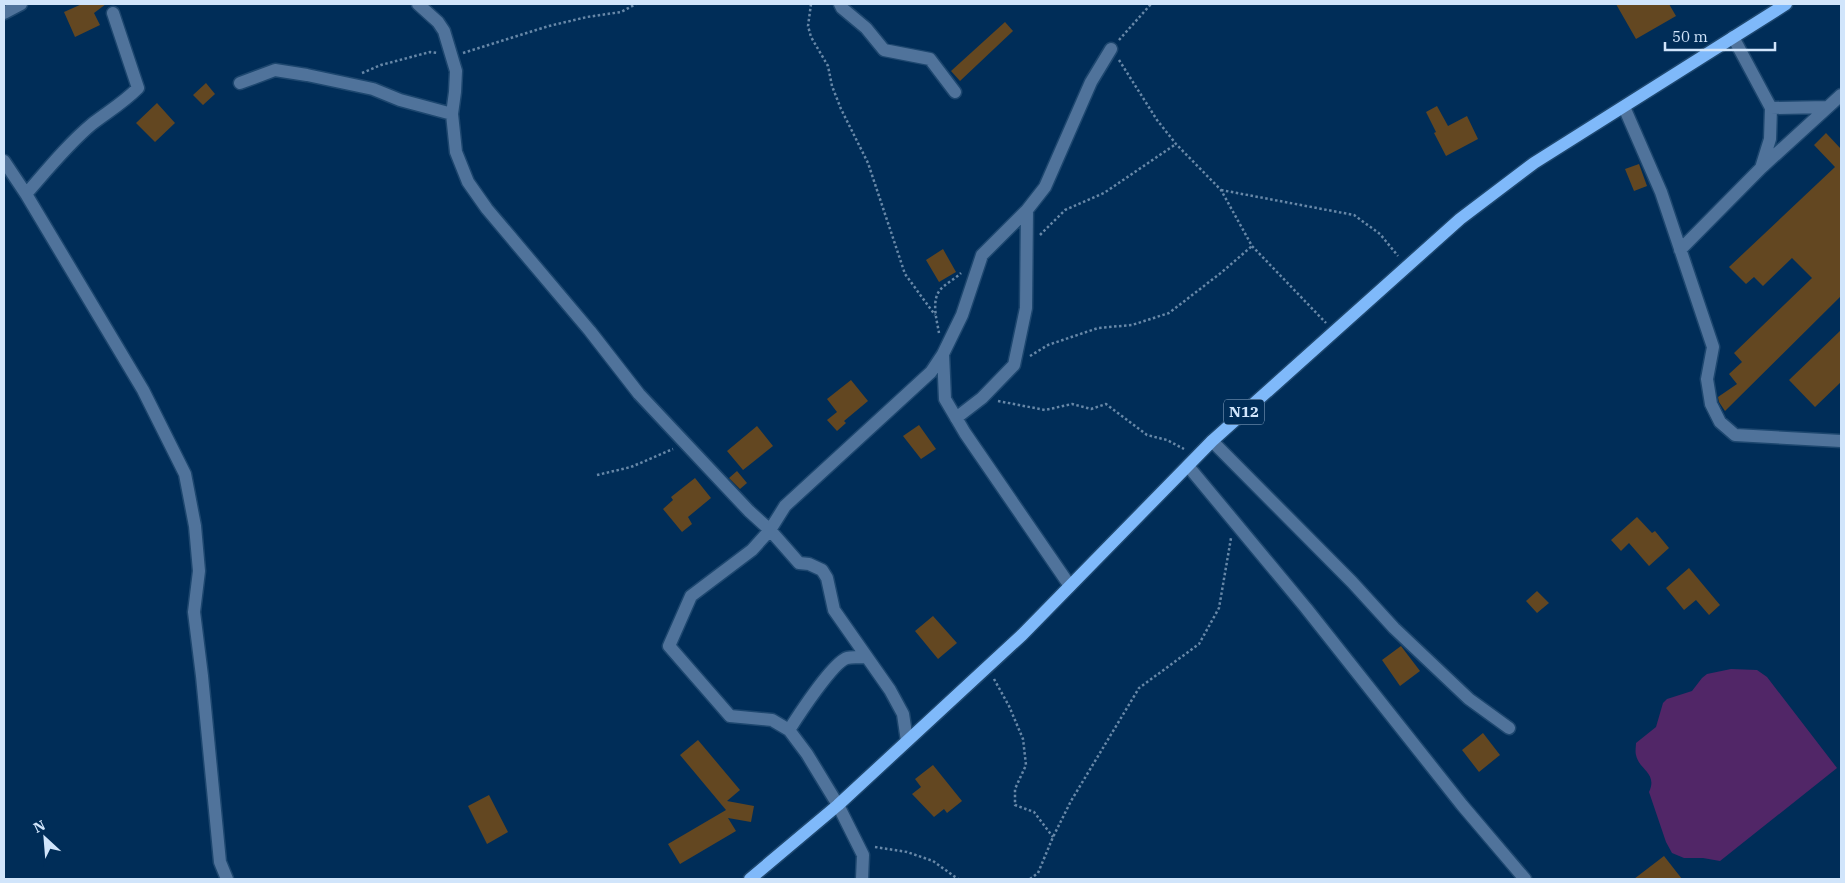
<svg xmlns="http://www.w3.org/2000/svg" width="1845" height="883" font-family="'IBM Plex Serif',serif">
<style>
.green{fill:#512667}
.building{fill:#634721}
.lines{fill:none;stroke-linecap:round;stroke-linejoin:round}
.minor-casing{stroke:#1d476f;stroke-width:15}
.major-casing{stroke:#1d476f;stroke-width:15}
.path{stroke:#6788a8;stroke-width:2.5;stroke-dasharray:2.5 2.5;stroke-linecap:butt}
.minor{stroke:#50739b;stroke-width:12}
.major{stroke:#7fb9fa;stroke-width:12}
.labels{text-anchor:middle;stroke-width:4;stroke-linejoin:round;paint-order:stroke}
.shield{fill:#002d58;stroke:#92aeca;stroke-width:1}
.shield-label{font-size:15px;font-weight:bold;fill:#d1e5fb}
</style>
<rect width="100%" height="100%" fill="#002d58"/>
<path class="green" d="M 1731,669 L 1757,670 L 1767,677 L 1837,768 L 1720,861 L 1703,858 L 1684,858 L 1672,853 L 1666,842 L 1649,792 C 1658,773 1639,770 1636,755 C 1635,752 1636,746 1636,743 L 1656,727 L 1663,703 L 1667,699 L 1692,691 L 1702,678 L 1707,674 Z"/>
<path class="building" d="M 82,4 L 106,4 L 94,13 L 100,25 L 75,37 L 64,12 Z
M 1616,4 L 1669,4 L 1676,16 L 1636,39 Z
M 1005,22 L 1013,31 L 960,81 L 951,71 Z
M 206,83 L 215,94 L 203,105 L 193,95 Z
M 157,103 L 175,123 L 155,142 L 136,123 Z
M 1437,106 L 1448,126 L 1467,116 L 1478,139 L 1446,156 L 1434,133 L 1436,132 L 1426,112 Z
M 1826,133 L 1841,149 L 1841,296 L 1725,411 L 1719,402 L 1718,397 L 1737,384 L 1729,374 L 1742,362 L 1734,353 L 1812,278 L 1792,258 L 1763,286 L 1754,277 L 1746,284 L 1729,267 L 1835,167 L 1814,145 Z
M 1639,164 L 1647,186 L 1634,191 L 1625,169 Z
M 943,249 L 956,272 L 939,282 L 926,260 Z
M 1841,330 L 1841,382 L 1815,407 L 1789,380 Z
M 851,380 L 868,401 L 844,421 L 846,423 L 837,431 L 827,420 L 837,412 L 827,399 Z
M 919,425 L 936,449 L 921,459 L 903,436 Z
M 757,426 L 773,446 L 743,470 L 727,451 Z
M 737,471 L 747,483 L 740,489 L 729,478 Z
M 695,478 L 711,498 L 688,517 L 692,524 L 682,532 L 663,509 L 673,500 L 671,497 Z
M 1637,517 L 1652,533 L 1655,531 L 1669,548 L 1649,566 L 1629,543 L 1621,551 L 1611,540 Z
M 1689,568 L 1720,605 L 1709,615 L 1696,600 L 1684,610 L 1666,588 Z
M 1537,591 L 1549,603 L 1537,613 L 1526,601 Z
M 933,616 L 957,643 L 938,659 L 915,631 Z
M 1401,646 L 1420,671 L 1400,686 L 1382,660 Z
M 1483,733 L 1500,755 L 1479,772 L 1462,750 Z
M 698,740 L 740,790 L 727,801 L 754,806 L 751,822 L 728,818 L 736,831 L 680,864 L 668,844 L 726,810 L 680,755 Z
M 933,765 L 962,801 L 947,813 L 944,809 L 934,817 L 912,794 L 921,787 L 915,779 Z
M 489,795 L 508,832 L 487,844 L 468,806 Z
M 1664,856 L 1682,879 L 1634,879 Z"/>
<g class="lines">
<defs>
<path id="minor" d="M 418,4 L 438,22 L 444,31 L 456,71 L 455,92 L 452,114 L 456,152 L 468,182 L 487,209 L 590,331 L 639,394 L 749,511 L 770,530 L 799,563 L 809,564 L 822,570 L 827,578 L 834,610 L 890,690 L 903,714 L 907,741
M 840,4 L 842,8 L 866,28 L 884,50 L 930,59 L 955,92
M 4,13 L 21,4
M 240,83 L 275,70 L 307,75 L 373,89 L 400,100 L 452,114
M 1624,107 L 1661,192 L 1713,347 L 1707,379 L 1711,404 L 1720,422 L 1735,435 L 1841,441
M 1771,108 L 1828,107 L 1841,95
M 4,161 L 26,194 L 143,390 L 185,474 L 195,526 L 199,571 L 194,612 L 202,676 L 220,862 L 227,879
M 1761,168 L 1828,107
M 26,194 C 47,170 68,144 92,124 C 109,111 123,103 138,88 L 113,13
M 1027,210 L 982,255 L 962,315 L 943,354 L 945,399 L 965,433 L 1070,586
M 1680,250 L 1761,168 L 1770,139 L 1771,108 L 1733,37
M 956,418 L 982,398 L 1014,365 L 1026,308 L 1027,210 L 1045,187 L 1091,82 L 1111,49
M 1212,441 L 1352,582 L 1394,628 L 1469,699 L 1509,728
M 1188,466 L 1306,608 L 1462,805 L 1525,879
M 789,730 C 798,716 833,662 847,658 C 853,657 861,657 867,657
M 862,879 L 863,855 L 838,805 L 807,754 L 789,730 L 772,720 L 730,716 L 669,646 L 691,596 L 752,550 L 770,530 L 785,506 L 931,372 L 943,354"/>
<path id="major" d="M 750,879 L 838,805 L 1022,635 L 1212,441 L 1460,219 L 1534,163 L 1786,4"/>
</defs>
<use href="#minor" class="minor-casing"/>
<use href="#major" class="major-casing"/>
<path class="path" d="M 811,4 L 808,26 L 811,37 L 828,66 L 832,86 L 841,109 L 868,163 L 905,274 L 935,315
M 1119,40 L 1151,4
M 463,53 L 549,26 L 587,17 L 621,12 L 636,4
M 1119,60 L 1157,120 L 1176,144 L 1221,190 L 1252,246 L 1326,323
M 362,73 L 381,65 L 430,52 L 438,53
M 1221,190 L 1354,215 L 1380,234 L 1398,256
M 1040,235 L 1065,210 L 1104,193 L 1176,144
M 939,333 C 937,321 931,301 940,290 C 945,284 955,279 961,273
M 1030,356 L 1048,345 L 1098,328 L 1132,325 L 1169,313 L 1222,272 L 1252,246
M 998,401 L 1045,410 L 1072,404 L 1091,409 L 1106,404 L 1147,435 L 1167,440 L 1184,449
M 597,475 L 631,467 L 673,449
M 994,679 L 1009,706 L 1023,739 L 1026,765 L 1015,789 L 1015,805 L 1034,812 L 1053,837
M 875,847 L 907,852 L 933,861 L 958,879
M 1030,879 L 1038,873 L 1053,837 L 1071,801 L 1139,688 L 1199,644 L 1219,608 L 1231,538"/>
<use href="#minor" class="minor"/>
<use href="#major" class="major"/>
</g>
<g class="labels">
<rect class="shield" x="1224" y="399.5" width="40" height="25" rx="4"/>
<g class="shield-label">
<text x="1244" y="417">N12</text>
</g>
</g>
<rect width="1845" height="883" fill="none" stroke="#d1e5fb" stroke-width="10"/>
<g transform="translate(45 838) rotate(334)" stroke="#002d58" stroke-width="4" paint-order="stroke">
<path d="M0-4L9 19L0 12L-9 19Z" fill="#d1e5fb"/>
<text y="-8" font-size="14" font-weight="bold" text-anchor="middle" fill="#d1e5fb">N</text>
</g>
<path d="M1665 42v8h110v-8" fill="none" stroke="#d1e5fb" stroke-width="2.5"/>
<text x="1672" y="42" font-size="15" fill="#d1e5fb" stroke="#002d58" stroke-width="4" paint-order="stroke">50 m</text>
</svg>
